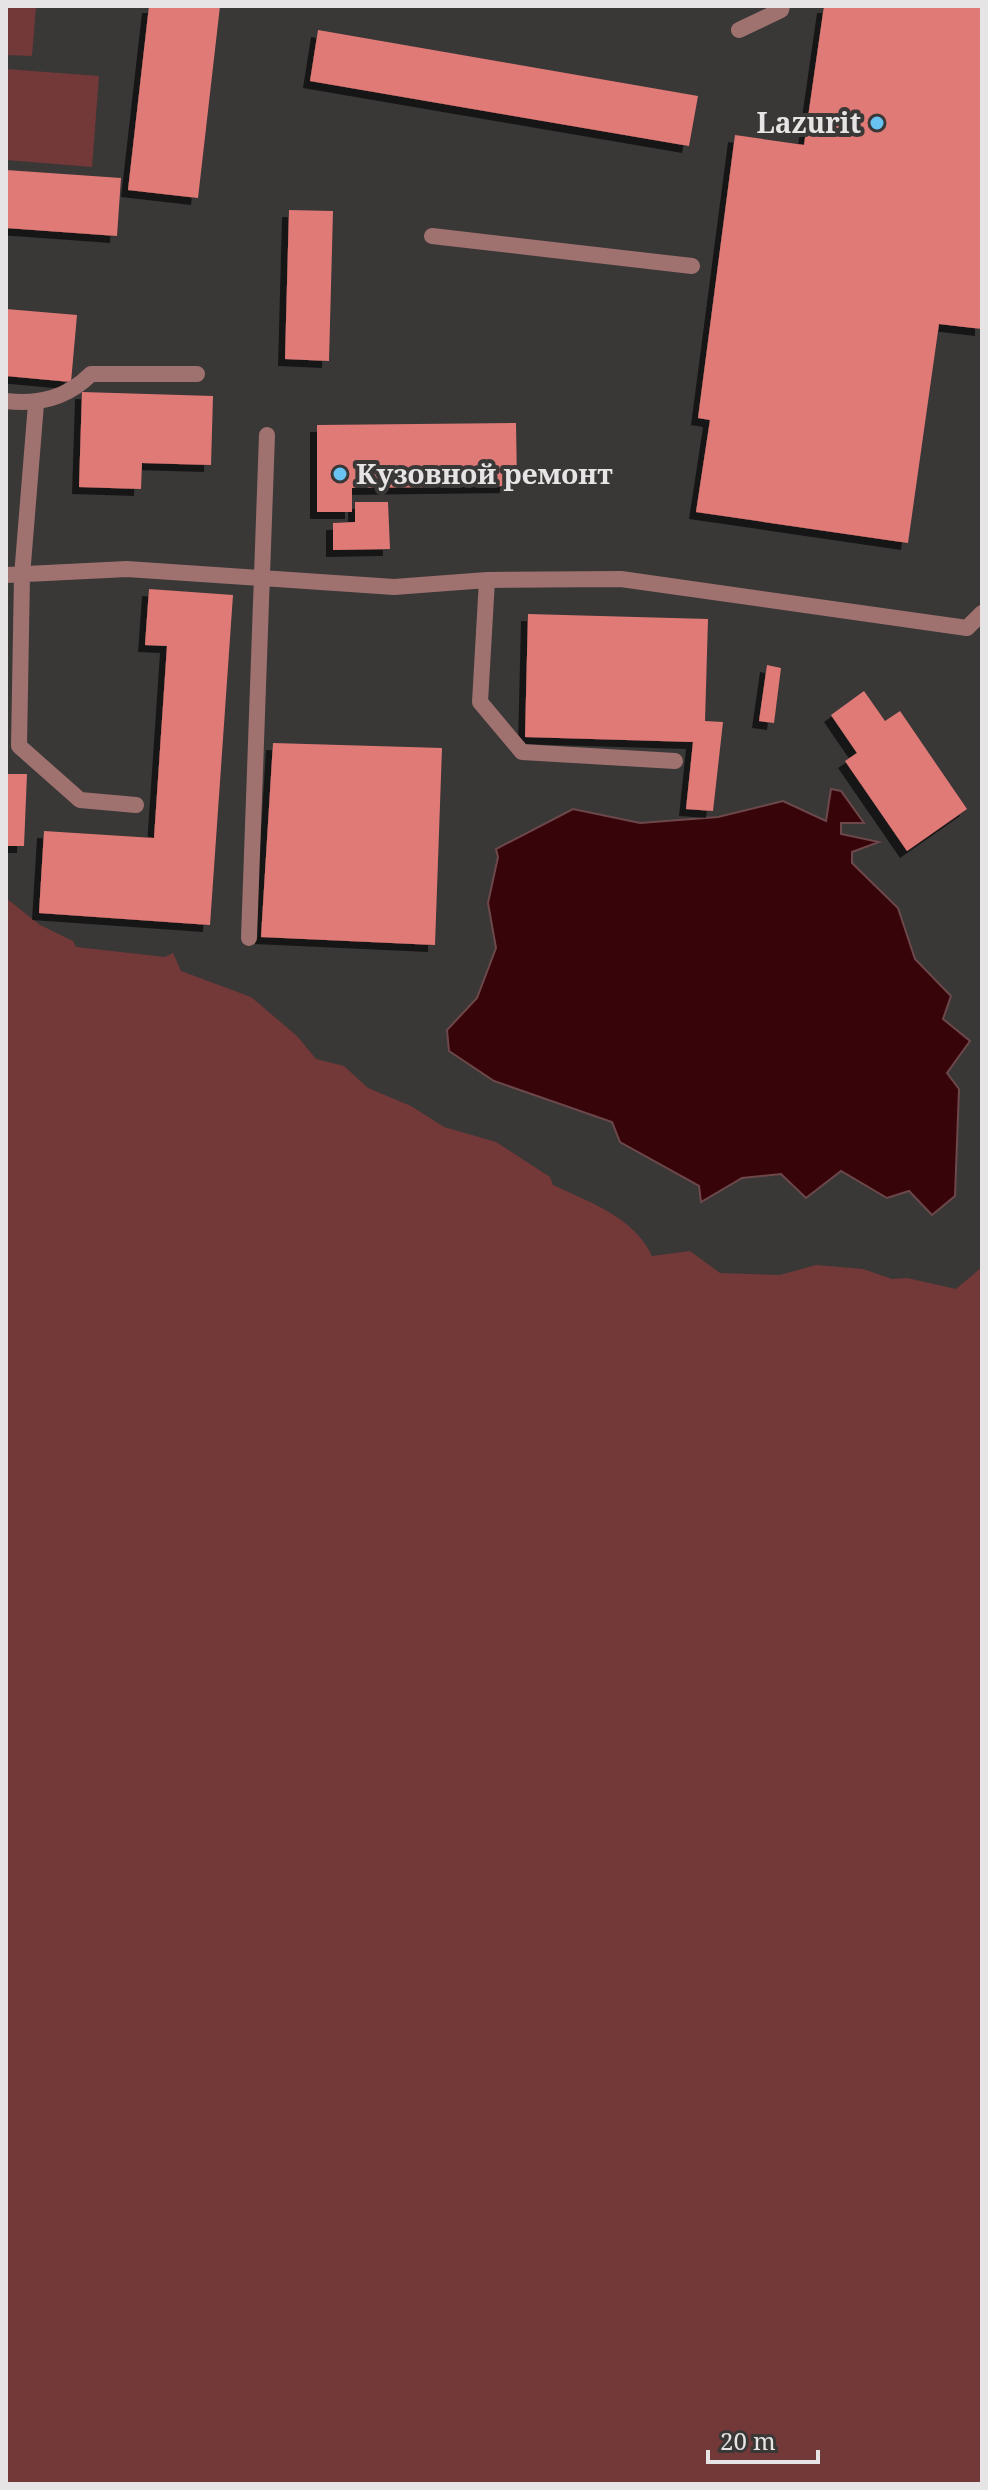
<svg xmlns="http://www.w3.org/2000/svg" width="988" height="2490" font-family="'Noto Serif',serif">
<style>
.green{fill:#733938}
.water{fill:#370509;stroke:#6c484b;stroke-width:2}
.building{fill:#e07a77;filter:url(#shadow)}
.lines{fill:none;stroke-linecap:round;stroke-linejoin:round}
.service{stroke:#9f7270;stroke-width:16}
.poi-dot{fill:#69c3f1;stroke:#3a3737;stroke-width:3}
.labels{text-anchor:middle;stroke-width:8;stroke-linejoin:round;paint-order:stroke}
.poi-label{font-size:28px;font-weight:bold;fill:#e6e4e4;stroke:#3a3737;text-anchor:end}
</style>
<defs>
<filter id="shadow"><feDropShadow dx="-7" dy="7" stdDeviation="0" flood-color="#0009"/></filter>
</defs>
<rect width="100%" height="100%" fill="#3a3737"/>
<path class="green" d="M 6,6 L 36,6 L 32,56 L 6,55 Z
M 6,69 L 99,76 L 92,167 L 6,160 Z
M 6,898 L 40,925 L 73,941 L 76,947 L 165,957 L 173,953 L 181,971 L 251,997 L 297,1036 L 316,1059 L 344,1066 L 368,1088 L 411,1106 L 444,1127 L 496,1142 L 550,1177 L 553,1185 C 591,1203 634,1217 652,1256 L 690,1251 L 720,1273 L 780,1275 L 816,1265 L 863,1269 L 892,1279 L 907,1278 L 956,1289 L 982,1267 L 982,2484 L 6,2484 Z"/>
<path class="water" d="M 831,789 L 841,791 L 864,823 L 841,823 L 841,834 L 879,842 L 852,852 L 852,863 L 898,908 L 915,959 L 951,996 L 943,1019 L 970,1041 L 947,1073 L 959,1089 L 955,1196 L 932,1215 L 909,1191 L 887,1198 L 841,1171 L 806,1198 L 781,1174 L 742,1178 L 701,1202 L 699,1186 L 620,1142 L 612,1122 L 494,1081 L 449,1051 L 447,1030 L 477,998 L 496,948 L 488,903 L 498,857 L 496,849 L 573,809 L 640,823 L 718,817 L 783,801 L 826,821 Z"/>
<path class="building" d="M 149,6 L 220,6 L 198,198 L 128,190 Z
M 824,6 L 982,6 L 982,329 L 939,324 L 908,543 L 696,512 L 710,420 L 698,418 L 735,135 L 804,145 Z
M 318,30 L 698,96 L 689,146 L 310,81 Z
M 6,170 L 121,178 L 117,236 L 6,228 Z
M 289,210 L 333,211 L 329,361 L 285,359 Z
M 6,309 L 77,315 L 71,382 L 6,376 Z
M 82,392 L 213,396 L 211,465 L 142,463 L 141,489 L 79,487 Z
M 516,423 L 517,486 L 352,488 L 352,512 L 317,512 L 317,425 Z
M 355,502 L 388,502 L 390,549 L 333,550 L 333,523 L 355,522 Z
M 149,589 L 233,595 L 210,925 L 39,913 L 44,831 L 154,838 L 167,646 L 145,645 Z
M 528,614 L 708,619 L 705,721 L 723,722 L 713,811 L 686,809 L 693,742 L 525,737 Z
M 767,665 L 781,668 L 774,723 L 759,721 Z
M 864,691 L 885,721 L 900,711 L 967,809 L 907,851 L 845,761 L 857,753 L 831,715 Z
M 273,743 L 442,748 L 435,945 L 261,937 Z
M 6,774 L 27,774 L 24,846 L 6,846 Z"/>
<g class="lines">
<path class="service" d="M 739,30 L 781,10 L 782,6
M 432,236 L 692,266
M 6,401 C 39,405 67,398 91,374 L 197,374
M 36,404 L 22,576 L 19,746 L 80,800 L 136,805
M 6,575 L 127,569 L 394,587 L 487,580 L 621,579 L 967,628 L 982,613
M 487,580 L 480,702 L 522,752 L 675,761
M 249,938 L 267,435"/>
</g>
<g class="poi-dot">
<circle cx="877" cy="123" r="8"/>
<circle cx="340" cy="474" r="8"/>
</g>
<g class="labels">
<g class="poi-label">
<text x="861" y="133">Lazurit</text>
<text x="356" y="484" text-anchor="start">Кузовной ремонт</text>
</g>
</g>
<rect width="988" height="2490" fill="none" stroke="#e6e4e4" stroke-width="16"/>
<path d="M708 2450v12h110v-12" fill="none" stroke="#e6e4e4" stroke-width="4"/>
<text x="720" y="2450" font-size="24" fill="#e6e4e4" stroke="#3a3737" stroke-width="6" paint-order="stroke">20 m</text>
</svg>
